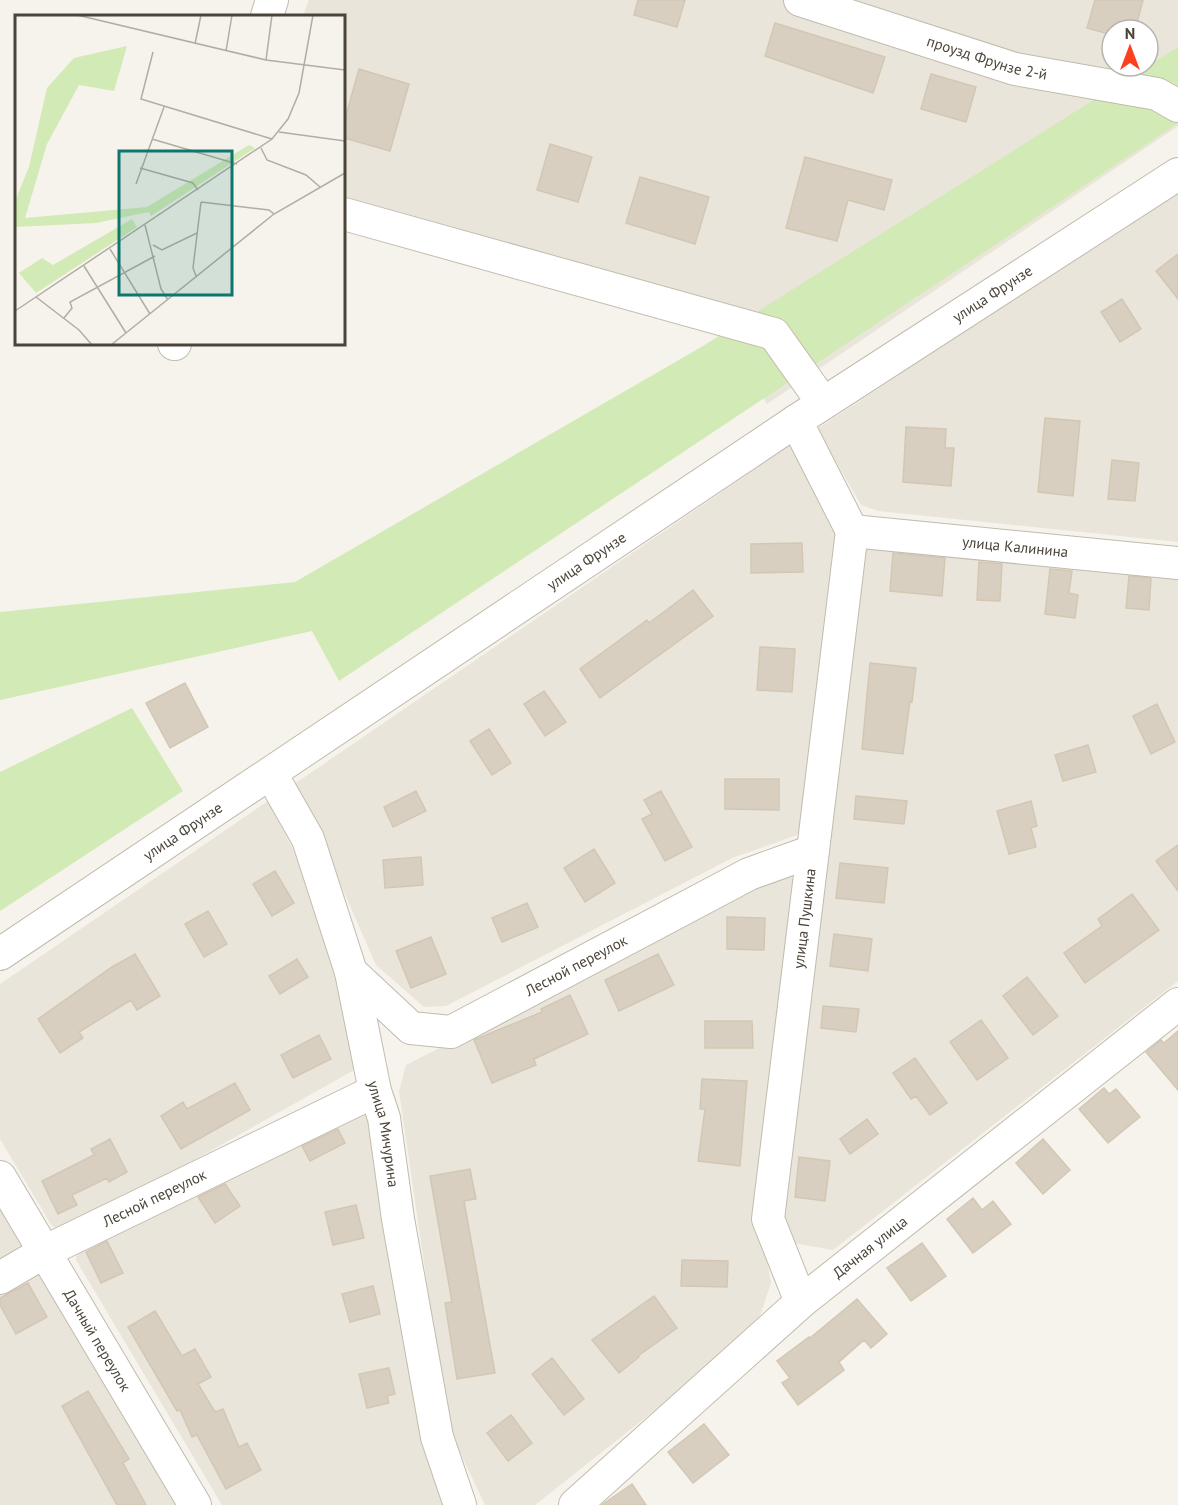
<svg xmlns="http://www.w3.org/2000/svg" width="1178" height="1505" font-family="'PT Sans',sans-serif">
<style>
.residential{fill:#eae5da;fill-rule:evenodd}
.green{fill:#d2eab5}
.building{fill:#d8cfc1;stroke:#d3c7b4;stroke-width:1.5}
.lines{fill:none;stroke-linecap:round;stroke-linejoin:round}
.minor-casing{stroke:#c2bbae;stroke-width:34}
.minor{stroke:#fff;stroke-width:32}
.labels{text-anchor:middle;stroke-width:4.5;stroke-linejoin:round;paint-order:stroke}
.street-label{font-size:15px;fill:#4b4439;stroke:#fff}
.inset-road{fill:none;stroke:#b2ada4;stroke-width:1.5}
.view{fill:#0f766e;fill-opacity:0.15;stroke:#0f766e;stroke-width:3}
.inset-edge{fill:none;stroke:#4b4439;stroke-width:3}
</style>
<rect width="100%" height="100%" fill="#f6f3ec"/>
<path class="residential" d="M 309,0 L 1178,0 L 1178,126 L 767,404 L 704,304 L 344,200 L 344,16 L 303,16 ZM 1112,30 L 1148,30 L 1148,66 L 1112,66 Z
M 1178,191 L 1178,542 L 878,511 L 861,505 L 817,429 Z
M 799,439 L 845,514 L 803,833 L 732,858 L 446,1006 L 424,1007 L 376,965 L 321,840 L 290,787 Z
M 859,545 L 1178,568 L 1178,981 L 833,1250 L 793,1243 L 778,1212 Z
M 268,801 L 296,855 L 352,979 L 356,1069 L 66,1232 L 52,1226 L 0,1139 L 0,984 Z
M 791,876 L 801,893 L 760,1219 L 771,1283 L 755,1331 L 535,1505 L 485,1505 L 458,1448 L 445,1407 L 399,1091 L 406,1065 L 761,885 Z
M 362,1090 L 463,1505 L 222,1505 L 76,1260 L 77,1248 Z
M 0,1167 L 40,1234 L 0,1270 Z
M 45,1262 L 196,1505 L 0,1505 L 0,1288 Z"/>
<path class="green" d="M 1178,47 L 1178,123 L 339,681 L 312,631 L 0,700 L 0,612 L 295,582 L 703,346 Z
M 132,708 L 183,791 L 0,911 L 0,772 Z"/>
<path class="building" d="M 638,0 L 685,0 L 677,27 L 634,15 Z
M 1095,0 L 1143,0 L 1135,30 L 1112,30 L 1112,35 L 1087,28 Z
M 775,23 L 885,57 L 873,93 L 765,56 Z
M 359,69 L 409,84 L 390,151 L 344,138 L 344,122 Z
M 931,74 L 976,87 L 966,122 L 921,109 Z
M 550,144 L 592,157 L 578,202 L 537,190 Z
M 805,157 L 892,180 L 884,210 L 848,200 L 837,241 L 786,228 Z
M 640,177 L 709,197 L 695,244 L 626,223 Z
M 1178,254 L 1178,299 L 1156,271 Z
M 1122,299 L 1141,329 L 1120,342 L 1101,312 Z
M 1045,418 L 1080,421 L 1073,496 L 1038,492 Z
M 906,427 L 946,429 L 945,448 L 954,448 L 951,486 L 903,482 Z
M 1112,460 L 1139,463 L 1135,501 L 1108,499 Z
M 802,543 L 803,572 L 751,573 L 751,544 Z
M 893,553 L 945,558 L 942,596 L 890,591 Z
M 979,562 L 1002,564 L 1000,601 L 977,600 Z
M 1050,569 L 1072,571 L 1069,593 L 1078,595 L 1075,618 L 1045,614 Z
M 1129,576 L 1151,578 L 1149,610 L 1126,608 Z
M 693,590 L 713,616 L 600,698 L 580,669 L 647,620 L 649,623 Z
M 760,647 L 795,649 L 792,692 L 757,690 Z
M 870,663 L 916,668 L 912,702 L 910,701 L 903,754 L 862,749 Z
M 185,683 L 208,727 L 170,748 L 146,703 Z
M 544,691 L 566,722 L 545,736 L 524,704 Z
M 1157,704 L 1175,742 L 1151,754 L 1133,716 Z
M 489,729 L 511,763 L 492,775 L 470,741 Z
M 1088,745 L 1096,772 L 1063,781 L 1055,755 Z
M 725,779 L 779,779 L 779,810 L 725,809 Z
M 416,791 L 426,811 L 393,827 L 384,807 Z
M 661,791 L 692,847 L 665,861 L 642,819 L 652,814 L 644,800 Z
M 856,796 L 907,801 L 904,824 L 854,819 Z
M 1031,801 L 1037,826 L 1031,828 L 1036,847 L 1009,854 L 997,811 Z
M 1178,845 L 1178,891 L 1156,861 Z
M 594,849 L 615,883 L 585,902 L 564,868 Z
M 421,857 L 423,885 L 385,888 L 383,860 Z
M 840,863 L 888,868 L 884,903 L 836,898 Z
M 275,871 L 294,903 L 272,916 L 253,884 Z
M 1132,894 L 1159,930 L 1085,983 L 1064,953 L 1102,926 L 1098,919 Z
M 527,903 L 538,927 L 502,942 L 492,918 Z
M 208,911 L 227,944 L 204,957 L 185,924 Z
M 727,917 L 765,918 L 764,950 L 727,949 Z
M 834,934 L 872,939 L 868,971 L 830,966 Z
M 431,937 L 446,974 L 411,988 L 396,951 Z
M 135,954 L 160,996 L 137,1010 L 131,1000 L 79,1032 L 83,1038 L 60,1053 L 38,1019 L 112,967 Z
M 658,954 L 674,985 L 619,1011 L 605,980 Z
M 297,959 L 308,977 L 280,994 L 269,976 Z
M 1027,977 L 1058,1016 L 1033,1035 L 1003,996 Z
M 570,995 L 588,1034 L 534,1059 L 536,1065 L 492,1083 L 474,1040 L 542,1012 L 541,1009 Z
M 823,1006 L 859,1009 L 856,1032 L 821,1028 Z
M 981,1020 L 1008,1058 L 977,1080 L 950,1042 Z
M 705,1021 L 752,1021 L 753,1048 L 705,1048 Z
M 1178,1031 L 1178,1090 L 1146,1052 L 1161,1040 L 1164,1043 Z
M 319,1035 L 331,1059 L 293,1078 L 281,1055 Z
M 915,1058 L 947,1103 L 930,1115 L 916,1096 L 911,1099 L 893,1073 Z
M 702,1079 L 747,1081 L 740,1166 L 698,1161 L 705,1109 L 700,1109 Z
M 235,1083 L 250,1110 L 181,1149 L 161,1116 L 183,1102 L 187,1109 Z
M 1104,1088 L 1109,1094 L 1116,1089 L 1140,1117 L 1108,1143 L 1079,1109 Z
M 867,1119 L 878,1134 L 850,1154 L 840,1139 Z
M 338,1129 L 345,1143 L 310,1161 L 302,1146 Z
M 110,1139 L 127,1172 L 109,1182 L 107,1178 L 72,1195 L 77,1205 L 58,1214 L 42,1181 L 94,1155 L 91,1149 Z
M 1043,1139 L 1070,1170 L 1043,1194 L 1016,1163 Z
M 799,1157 L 830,1161 L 825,1201 L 795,1197 Z
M 470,1169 L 476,1199 L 464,1201 L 495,1373 L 457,1379 L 445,1303 L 452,1302 L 430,1176 Z
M 225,1184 L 240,1206 L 215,1223 L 198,1197 Z
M 973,1198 L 982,1210 L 993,1201 L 1011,1224 L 973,1253 L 947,1219 Z
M 356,1205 L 364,1238 L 333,1245 L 325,1212 Z
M 107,1241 L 123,1273 L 101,1283 L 86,1252 Z
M 922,1243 L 946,1276 L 911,1301 L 887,1268 Z
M 682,1260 L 728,1261 L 727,1287 L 681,1286 Z
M 28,1283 L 47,1317 L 16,1334 L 0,1305 L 0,1298 Z
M 373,1286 L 380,1314 L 350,1322 L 342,1294 Z
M 654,1296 L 677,1328 L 638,1356 L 639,1357 L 619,1373 L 592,1340 Z
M 857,1299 L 887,1334 L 871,1348 L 864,1340 L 839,1362 L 844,1370 L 798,1405 L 782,1383 L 790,1378 L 777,1361 L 809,1337 L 810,1338 Z
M 155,1311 L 182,1356 L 195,1349 L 211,1377 L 198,1384 L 215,1412 L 223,1409 L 239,1447 L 247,1443 L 261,1470 L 226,1489 L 197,1435 L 192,1437 L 180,1410 L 177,1411 L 128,1327 Z
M 552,1358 L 584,1399 L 564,1415 L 532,1374 Z
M 389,1368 L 395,1394 L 387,1396 L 389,1403 L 367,1408 L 359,1374 Z
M 88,1391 L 129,1459 L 123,1463 L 146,1505 L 117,1505 L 62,1406 Z
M 511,1415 L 532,1443 L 508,1461 L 487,1433 Z
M 704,1424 L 729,1455 L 693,1483 L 668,1452 Z
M 632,1484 L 646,1505 L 602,1505 L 603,1504 Z"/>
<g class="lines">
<defs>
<g id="minor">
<path id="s1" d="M 800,0 L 1015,69 L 1157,94 L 1178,106"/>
<path d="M 267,16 L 272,0"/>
<path d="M 344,214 L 774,334 L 823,403"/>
<path d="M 174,344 L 175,344"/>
<path d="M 796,421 L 852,531"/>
<path id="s2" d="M 852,531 L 1178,563"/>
<path id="s3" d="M 271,774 L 308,839 L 351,972 L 375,1091 L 384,1118 L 398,1219 L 437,1437 L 460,1505"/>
<path id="s4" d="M 0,954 L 796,421 L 1178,174"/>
<path id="s5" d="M 351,972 L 411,1028 L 451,1032 L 749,874 L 813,851"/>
<path id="s6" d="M 0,1177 L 195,1505"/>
<path id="s7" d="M 0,1278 L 46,1251 L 375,1091"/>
<path id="s8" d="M 801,1302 L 768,1219 L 852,531"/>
<path id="s9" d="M 575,1505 L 801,1302 L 1178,1004"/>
</g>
</defs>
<use href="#minor" class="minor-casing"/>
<use href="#minor" class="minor"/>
</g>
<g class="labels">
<g class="street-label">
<text dy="5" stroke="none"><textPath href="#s1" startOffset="196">проузд Фрунзе 2-й</textPath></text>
<text dy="5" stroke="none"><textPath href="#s4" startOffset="1192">улица Фрунзе</textPath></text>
<text dy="5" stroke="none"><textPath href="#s2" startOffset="164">улица Калинина</textPath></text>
<text dy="5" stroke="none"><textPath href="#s4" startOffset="706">улица Фрунзе</textPath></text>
<text dy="5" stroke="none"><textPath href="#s4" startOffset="220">улица Фрунзе</textPath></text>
<text dy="5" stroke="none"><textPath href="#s8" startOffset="392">улица Пушкина</textPath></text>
<text dy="5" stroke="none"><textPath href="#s5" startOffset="264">Лесной переулок</textPath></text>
<text dy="5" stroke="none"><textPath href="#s3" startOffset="380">улица Мичурина</textPath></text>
<text dy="5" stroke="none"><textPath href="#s7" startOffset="174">Лесной переулок</textPath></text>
<text dy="5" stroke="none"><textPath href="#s9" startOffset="392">Дачная улица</textPath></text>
<text dy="5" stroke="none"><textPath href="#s6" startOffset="190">Дачный переулок</textPath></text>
</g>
</g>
<g transform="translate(15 15)">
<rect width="330" height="330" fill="#f6f3ec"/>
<path d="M 112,31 L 99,76 L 64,70 L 32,129 L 10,203 L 132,192 L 234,130 L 240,133 L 136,201 L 134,197 L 81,208 L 0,212 L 0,186 L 14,152 L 32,73 L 59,43 ZM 117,204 L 122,212 L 21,278 L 4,258 L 27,243 L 38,250 Z" fill="#d2eab5"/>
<path class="inset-road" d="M 62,0 L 251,45 L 330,55M 180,29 L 186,0M 211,36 L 217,0M 138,37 L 126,84 L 257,124M 251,45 L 257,0M 264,117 L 330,126M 137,124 L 222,149M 246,133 L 252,145 L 291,160 L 305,172M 125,153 L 178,168 L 183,175M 121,169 L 149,92M 186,187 L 254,195 L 259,199M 130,210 L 146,274 L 153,285M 138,230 L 147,235 L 182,218M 95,234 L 135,299M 69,251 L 111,318M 181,261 L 178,253 L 186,187M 21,282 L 64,315 L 77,330M 0,296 L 257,124 L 273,104 L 284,78 L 298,0M 49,303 L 57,293 L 55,287 L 140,241M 96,330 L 259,199 L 330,158"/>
<path class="view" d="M 104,136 L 217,136 L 217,280 L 104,280 Z"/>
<rect width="330" height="330" class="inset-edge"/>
</g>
<g transform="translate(1130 48)"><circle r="28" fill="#ffffff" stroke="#b7b4b0" stroke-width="1.5"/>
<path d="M0-4.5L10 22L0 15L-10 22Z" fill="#fc3f1d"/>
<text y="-9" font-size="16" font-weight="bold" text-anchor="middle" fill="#4b4439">N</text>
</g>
</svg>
